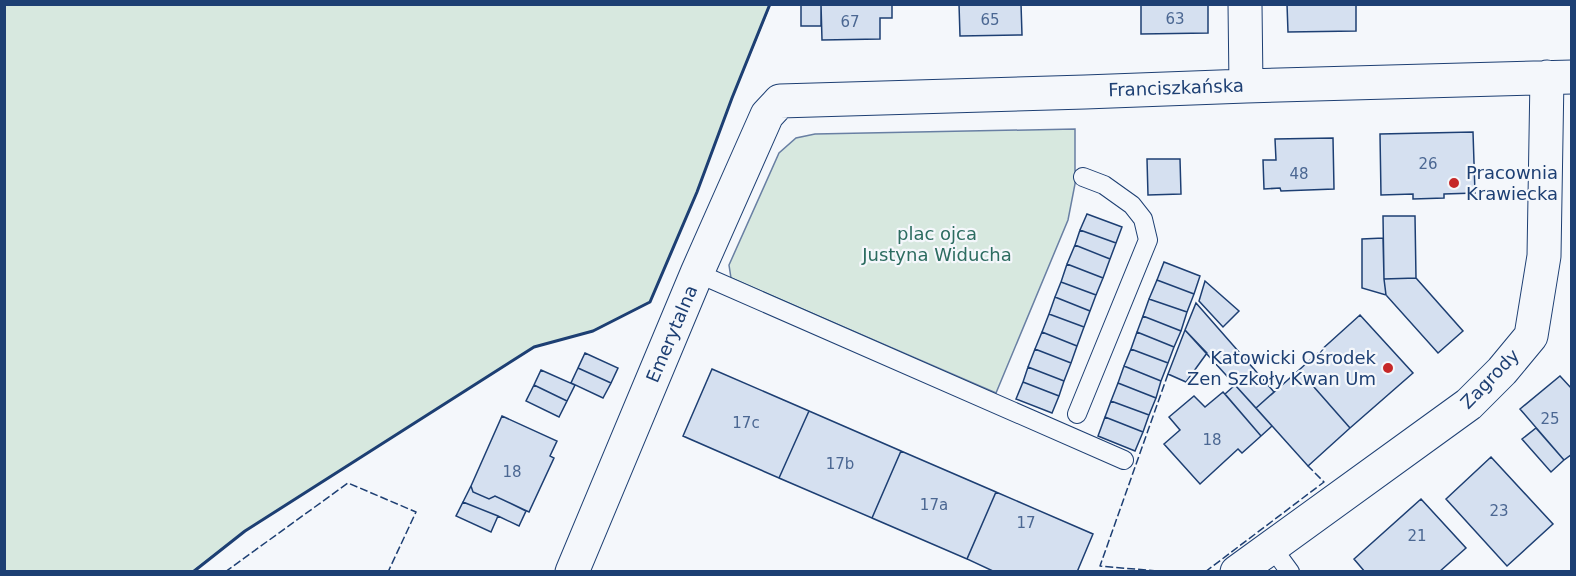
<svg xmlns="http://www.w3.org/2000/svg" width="1576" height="576" font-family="'DejaVu Sans',sans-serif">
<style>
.green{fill:#d7e8df;stroke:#687fa3;stroke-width:1.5}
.building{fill:#d5e0f0;stroke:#1d3f73;stroke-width:1.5}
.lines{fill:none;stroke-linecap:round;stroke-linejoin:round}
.service-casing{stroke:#1d3f73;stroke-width:20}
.minor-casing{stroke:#1d3f73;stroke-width:35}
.service{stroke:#f4f7fb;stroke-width:18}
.minor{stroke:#f4f7fb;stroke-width:33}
.fence{stroke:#1d3f73;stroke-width:1.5;stroke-dasharray:8 3;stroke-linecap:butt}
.wall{stroke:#1d3f73;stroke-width:3}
.poi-dot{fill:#c62828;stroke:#f4f7fb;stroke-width:2}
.labels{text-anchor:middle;stroke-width:4.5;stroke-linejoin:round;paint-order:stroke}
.number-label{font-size:15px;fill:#4b6792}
.street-label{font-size:18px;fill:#1d3f73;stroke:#f4f7fb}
.poi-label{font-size:18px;fill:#1d3f73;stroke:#f4f7fb;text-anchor:start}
.park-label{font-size:18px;fill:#2c6c60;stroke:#f4f7fb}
</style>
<rect width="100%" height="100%" fill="#f4f7fb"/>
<path class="green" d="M 4,5 L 5,4 L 770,5 L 732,98 L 697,192 L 650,302 L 593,331 L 534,347 L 245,531 L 193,571 L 5,571 Z
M 1075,129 L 1075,184 L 1068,220 L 996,393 L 731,278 L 729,265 L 779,153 L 796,138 L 815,134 Z"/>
<path class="building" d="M 801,4 L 821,4 L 821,26 L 801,26 Z
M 821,4 L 892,4 L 892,18 L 880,18 L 880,39 L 822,40 Z
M 959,4 L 1021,4 L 1022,35 L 960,36 Z
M 1141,4 L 1208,4 L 1208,33 L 1141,34 Z
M 1287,4 L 1356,4 L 1356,31 L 1288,32 Z
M 1473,132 L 1475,193 L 1444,194 L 1444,198 L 1413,199 L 1413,194 L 1381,195 L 1380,134 Z
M 1333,138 L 1334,189 L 1281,191 L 1280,188 L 1264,189 L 1263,160 L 1276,160 L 1275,139 Z
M 1147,159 L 1180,159 L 1181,194 L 1148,195 Z
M 1087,214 L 1122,227 L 1116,243 L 1080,230 Z
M 1383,216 L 1415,216 L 1416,278 L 1384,279 Z
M 1080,230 L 1116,243 L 1110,259 L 1075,245 Z
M 1383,238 L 1384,279 L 1386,295 L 1362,288 L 1362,239 Z
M 1075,245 L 1110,259 L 1103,278 L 1067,264 Z
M 1164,262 L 1200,276 L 1194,294 L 1157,280 Z
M 1067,264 L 1103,278 L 1096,295 L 1061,282 Z
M 1416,278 L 1463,331 L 1438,353 L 1386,295 L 1384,279 Z
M 1157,280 L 1194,294 L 1187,312 L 1149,299 Z
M 1205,281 L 1239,311 L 1223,327 L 1199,301 Z
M 1061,282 L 1096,295 L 1090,311 L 1055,297 Z
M 1055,297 L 1090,311 L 1084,327 L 1049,314 Z
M 1149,299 L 1187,312 L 1181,331 L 1143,316 Z
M 1196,303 L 1274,392 L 1256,408 L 1185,330 Z
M 1049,314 L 1084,327 L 1077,346 L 1042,332 Z
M 1360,315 L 1413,373 L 1350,428 L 1299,370 Z
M 1143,316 L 1181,331 L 1174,347 L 1137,332 Z
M 1185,330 L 1207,353 L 1186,382 L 1168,374 Z
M 1042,332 L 1077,346 L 1071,363 L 1035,349 Z
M 1137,332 L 1174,347 L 1168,363 L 1131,349 Z
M 1035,349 L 1071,363 L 1064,381 L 1028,367 Z
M 1131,349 L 1168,363 L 1161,381 L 1124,366 Z
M 585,353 L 618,368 L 611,383 L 578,368 Z
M 1124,366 L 1161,381 L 1156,398 L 1118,383 Z
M 1028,367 L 1064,381 L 1059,396 L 1023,382 Z
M 578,368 L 611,383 L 603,398 L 571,383 Z
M 712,369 L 809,411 L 779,478 L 683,436 Z
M 541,370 L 575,385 L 567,401 L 534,385 Z
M 1299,370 L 1350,428 L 1308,466 L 1256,408 Z
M 1560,376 L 1572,389 L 1572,454 L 1564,460 L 1520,409 Z
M 1023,382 L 1059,396 L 1052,413 L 1016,399 Z
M 1118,383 L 1156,398 L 1149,415 L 1111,401 Z
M 534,385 L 567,401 L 559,417 L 526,401 Z
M 1235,385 L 1272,426 L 1261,436 L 1225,394 Z
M 1223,392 L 1261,436 L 1242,453 L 1238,449 L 1200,484 L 1164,444 L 1180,430 L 1169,417 L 1194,396 L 1205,407 Z
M 1111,401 L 1149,415 L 1143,432 L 1105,417 Z
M 809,411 L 901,451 L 872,518 L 779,478 Z
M 502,416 L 557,441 L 550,456 L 554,458 L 529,512 L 495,496 L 489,499 L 473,492 L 471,486 Z
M 1105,417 L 1143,432 L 1135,451 L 1098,436 Z
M 1536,428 L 1564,460 L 1551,472 L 1522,439 Z
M 901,451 L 996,492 L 967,559 L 872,518 Z
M 1491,457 L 1553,524 L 1507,566 L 1446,499 Z
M 471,486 L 473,492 L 489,499 L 495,496 L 526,511 L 519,526 L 498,516 L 463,502 Z
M 996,492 L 1093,534 L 1077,572 L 995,572 L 967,559 Z
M 1421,499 L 1466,548 L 1439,572 L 1365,572 L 1354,559 Z
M 463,502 L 498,516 L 491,532 L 456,516 Z"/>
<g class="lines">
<defs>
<path id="service" d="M 697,273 L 1124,460
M 1077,414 L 1148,240 L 1143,219 L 1132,205 L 1104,185 L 1083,177
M 1271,546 L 1290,572"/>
<path id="minor" d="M 1245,4 L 1246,86
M 572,572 L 697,273 L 767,115 L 780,101 L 1085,92 L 1246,86 L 1572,77
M 1237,572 L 1469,404 L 1502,371 L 1531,336 L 1544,256 L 1547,77"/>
</defs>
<use href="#service" class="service-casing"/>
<use href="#minor" class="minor-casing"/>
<use href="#service" class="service"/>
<use href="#minor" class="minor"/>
<path class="fence" d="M 225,572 L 348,483 L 416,512 L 388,572
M 1168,572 L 1100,566 L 1168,374
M 1205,572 L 1324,482 L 1308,466"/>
<path class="wall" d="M 193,572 L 245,531 L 534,347 L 593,331 L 650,302 L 697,192 L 732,98 L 770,4"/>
</g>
<g class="poi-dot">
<circle cx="1454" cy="183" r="6"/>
<circle cx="1388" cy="368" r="6"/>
</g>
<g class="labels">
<g class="number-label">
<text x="1175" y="24">63</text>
<text x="990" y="25">65</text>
<text x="850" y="27">67</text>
<text x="1428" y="169">26</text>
<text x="1299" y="179">48</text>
<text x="1550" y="424">25</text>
<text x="746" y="428">17c</text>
<text x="1212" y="445">18</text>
<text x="840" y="469">17b</text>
<text x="512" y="477">18</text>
<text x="934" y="510">17a</text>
<text x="1499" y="516">23</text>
<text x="1026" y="528">17</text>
<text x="1417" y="541">21</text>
</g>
<g class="street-label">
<text transform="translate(1176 88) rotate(-2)" y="6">Franciszkańska</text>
<text transform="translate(672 334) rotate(-67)" y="6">Emerytalna</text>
<text transform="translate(1490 379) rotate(-46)" y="6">Zagrody</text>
</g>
<g class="poi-label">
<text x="1466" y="179">Pracownia<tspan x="1466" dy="21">Krawiecka</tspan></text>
<text x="1376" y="364" text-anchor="end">Katowicki Ośrodek<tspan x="1376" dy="21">Zen Szkoły Kwan Um</tspan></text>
</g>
<g class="park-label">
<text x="937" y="240">plac ojca<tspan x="937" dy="21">Justyna Widucha</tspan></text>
</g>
</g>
<rect width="1576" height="576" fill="none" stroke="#1d3f73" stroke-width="12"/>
</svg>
